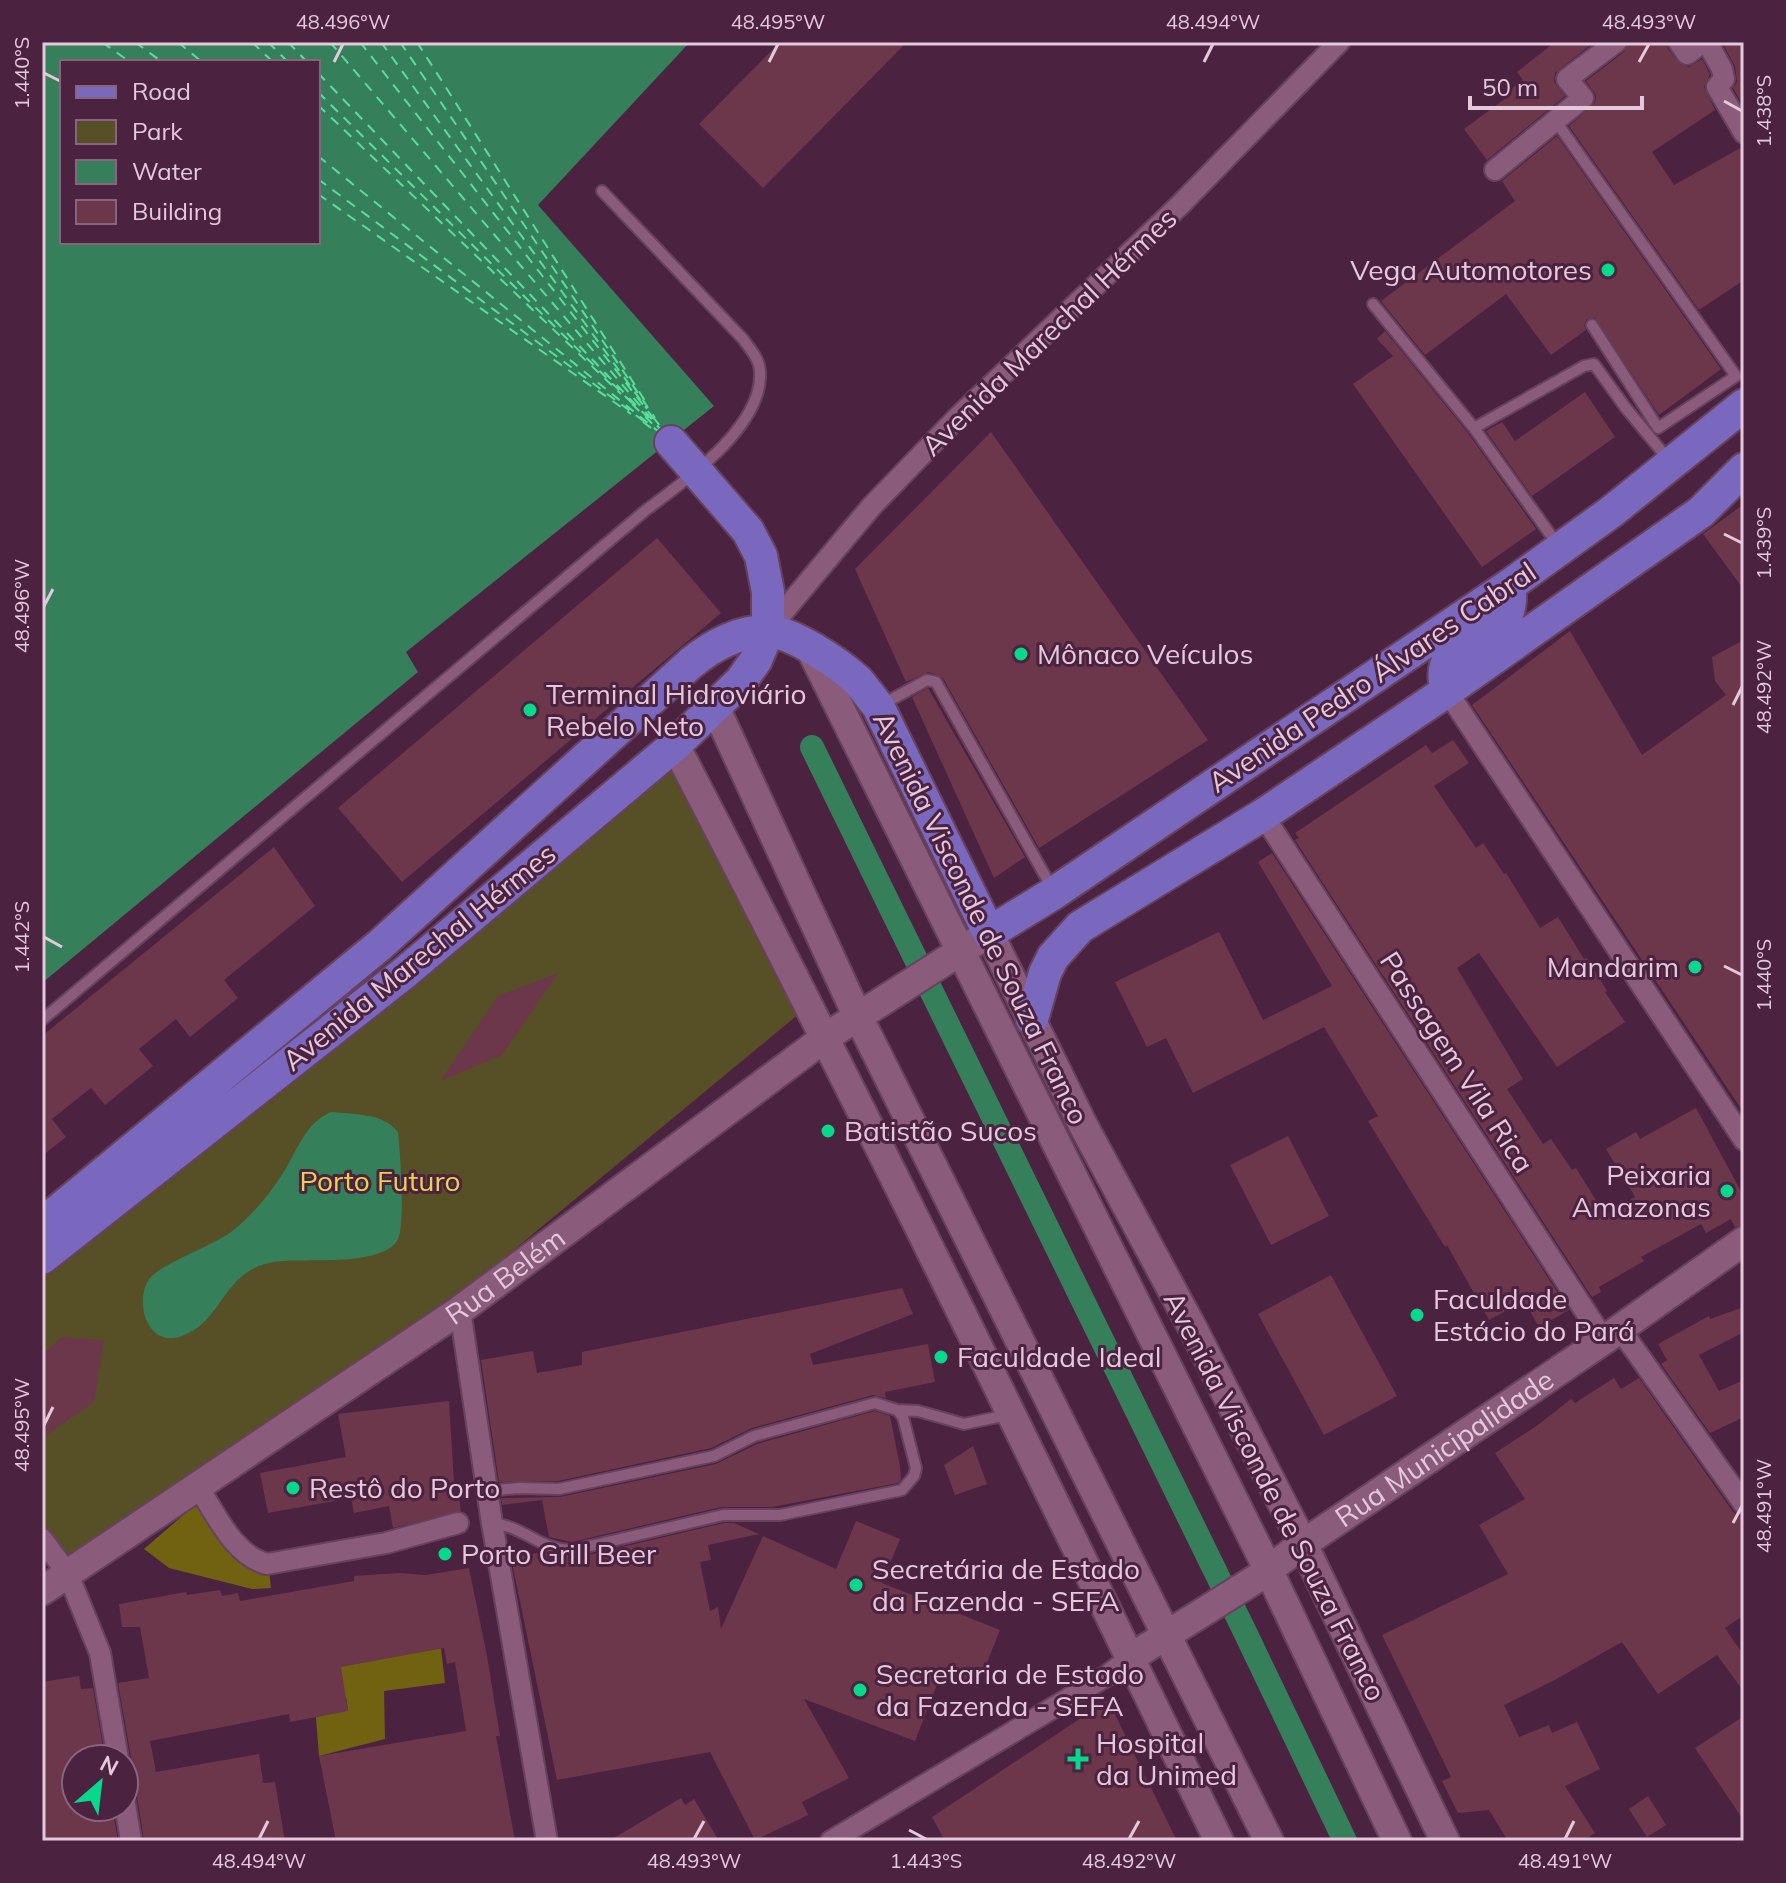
<svg xmlns="http://www.w3.org/2000/svg" width="1786" height="1883" font-family="Mulish,sans-serif">
<style>
.green{fill:#574f25}
.forest{fill:#706211}
.water{fill:#357f5a;fill-rule:evenodd}
.lines{fill:none;stroke-linecap:round;stroke-linejoin:round}
.canal{stroke:#357f5a;stroke-width:24}
.ferry{stroke:#58de9c;stroke-width:2;stroke-dasharray:10 8;stroke-linecap:butt}
.building{fill:#6c374a}
.lane-casing{stroke:#67425d;stroke-width:14}
.street-casing{stroke:#67425d;stroke-width:24}
.secondary-casing{stroke:#67425d;stroke-width:32}
.primary-casing{stroke:#67425d;stroke-width:36}
.lane{stroke:#8b5b7c;stroke-width:10}
.street{stroke:#8b5b7c;stroke-width:20}
.secondary{stroke:#8b5b7c;stroke-width:28}
.primary{stroke:#7968bd;stroke-width:32}
.ticks{fill:none;stroke:#e4c8db;stroke-width:3}
.poi-dot{fill:#07d98b;stroke:#4c2241;stroke-width:3}
.labels{text-anchor:middle;stroke-width:6;stroke-linejoin:round;paint-order:stroke}
.poi-label{font-size:28px;fill:#e4c8db;stroke:#4c2241;text-anchor:start}
.street-label{font-size:28px;fill:#e4c8db;stroke:#4c2241}
.park-label{font-size:28px;fill:#ebd24c;stroke:#4c2241}
.neatline{fill:none;stroke:#e4c8db;stroke-width:3}
.ticks-label{font-size:20px;text-anchor:middle;fill:#e4c8db}
</style>
<rect width="100%" height="100%" fill="#4c2241"/>
<path class="green" d="M 671,768 L 800,1013 L 458,1296 L 67,1562 L 42,1528 L 42,1277 Z"/>
<path class="forest" d="M 196,1504 L 239,1563 L 257,1569 L 269,1570 L 271,1588 L 252,1589 L 169,1568 L 144,1549 Z
M 441,1648 L 445,1683 L 384,1691 L 385,1739 L 319,1756 L 316,1717 L 348,1710 L 346,1697 L 316,1671 Z"/>
<path class="water" d="M 42,42 L 690,42 L 538,205 L 714,406 L 406,652 L 418,672 L 42,983 ZM 62,62 L 318,62 L 318,242 L 62,242 Z
M 331,1112 C 352,1114 384,1113 398,1132 C 400,1151 406,1227 397,1241 C 378,1268 303,1257 274,1262 C 221,1271 225,1320 182,1336 C 144,1350 133,1294 152,1276 C 168,1261 210,1247 231,1232 C 251,1217 270,1194 283,1173 C 298,1150 304,1124 331,1112 Z"/>
<g class="lines">
<path class="canal" d="M 812,747 L 1245,1632 L 1345,1841"/>
<path class="ferry" d="M 102,42 L 130,62
M 135,42 L 162,62
M 178,42 L 202,62
M 252,42 L 273,62
M 268,42 L 288,62
M 288,42 L 307,62
M 330,42 L 660,429
M 360,42 L 654,419
M 381,42 L 647,409
M 400,42 L 655,418
M 417,42 L 647,404
M 318,73 L 654,424
M 318,92 L 634,405
M 318,105 L 621,394
M 318,156 L 659,432
M 318,179 L 645,422
M 318,194 L 631,414
M 632,404 L 659,430
M 653,417 L 664,431
M 643,422 L 654,430"/>
</g>
<path class="building" d="M 780,42 L 907,42 L 763,188 L 699,124 Z
M 1555,42 L 1594,42 L 1555,73 L 1554,82 L 1565,96 L 1487,160 L 1464,129 L 1506,98 L 1503,95 L 1523,80 L 1517,72 Z
M 1629,42 L 1666,42 L 1668,49 L 1681,65 L 1689,67 L 1702,59 L 1710,74 L 1704,87 L 1715,110 L 1652,152 L 1674,185 L 1744,146 L 1744,280 L 1699,310 L 1569,126 L 1595,103 L 1596,95 L 1586,81 L 1624,52 Z
M 1722,42 L 1744,42 L 1744,107 L 1733,88 L 1737,82 L 1735,66 Z
M 1557,136 L 1721,369 L 1659,415 L 1595,318 L 1587,319 L 1584,325 L 1586,330 L 1551,355 L 1506,294 L 1425,355 L 1381,301 L 1515,201 L 1502,181 Z
M 1385,331 L 1468,433 L 1536,529 L 1482,567 L 1353,384 L 1393,356 L 1377,339 Z
M 1585,392 L 1615,437 L 1532,496 L 1486,431 L 1502,422 L 1515,441 Z
M 991,432 L 1208,740 L 1039,848 L 943,678 L 928,672 L 906,682 L 855,569 Z
M 1744,504 L 1744,590 L 1703,534 Z
M 657,538 L 721,613 L 402,882 L 338,808 Z
M 1570,631 L 1642,755 L 1726,695 L 1715,681 L 1712,657 L 1744,640 L 1744,1113 L 1472,705 Z
M 928,688 L 1025,857 L 994,878 L 912,697 Z
M 1453,740 L 1469,763 L 1434,786 L 1476,848 L 1483,843 L 1504,874 L 1506,873 L 1540,928 L 1558,917 L 1584,959 L 1587,958 L 1607,991 L 1605,992 L 1625,1022 L 1557,1067 L 1479,953 L 1457,968 L 1523,1079 L 1507,1089 L 1543,1144 L 1551,1139 L 1572,1170 L 1576,1168 L 1605,1215 L 1635,1197 L 1606,1149 L 1636,1132 L 1640,1139 L 1696,1108 L 1744,1197 L 1744,1224 L 1735,1227 L 1731,1219 L 1706,1233 L 1701,1224 L 1641,1257 L 1644,1261 L 1599,1287 L 1601,1292 L 1592,1297 L 1295,840 L 1299,838 L 1295,833 L 1426,745 L 1432,753 Z
M 274,847 L 315,906 L 224,980 L 238,998 L 190,1037 L 176,1019 L 139,1049 L 153,1066 L 105,1105 L 91,1088 L 52,1119 L 66,1137 L 42,1156 L 42,1036 Z
M 1272,853 L 1569,1310 L 1539,1327 L 1524,1301 L 1489,1320 L 1447,1245 L 1445,1247 L 1368,1121 L 1378,1116 L 1324,1027 L 1193,1093 L 1166,1038 L 1147,1047 L 1115,982 L 1219,932 L 1263,1020 L 1332,986 L 1258,862 Z
M 558,973 L 502,1055 L 440,1081 L 498,996 Z
M 1288,1136 L 1329,1216 L 1271,1245 L 1230,1165 Z
M 1331,1275 L 1397,1396 L 1324,1435 L 1258,1314 Z
M 902,1288 L 913,1314 L 810,1354 L 813,1365 L 928,1344 L 935,1382 L 885,1392 L 886,1398 L 873,1395 L 752,1428 L 711,1448 L 558,1481 L 499,1482 L 481,1360 L 533,1351 L 537,1373 L 582,1365 L 582,1352 Z
M 1744,1307 L 1744,1332 L 1699,1355 L 1719,1391 L 1744,1380 L 1744,1417 L 1710,1433 L 1661,1364 L 1667,1360 L 1658,1344 L 1709,1316 L 1710,1319 Z
M 62,1337 L 104,1340 L 94,1402 L 42,1438 L 42,1355 Z
M 1614,1378 L 1621,1389 L 1639,1378 L 1733,1512 L 1744,1519 L 1744,1615 L 1725,1628 L 1744,1656 L 1744,1692 L 1717,1655 L 1658,1694 L 1622,1642 L 1551,1682 L 1504,1705 L 1519,1737 L 1549,1725 L 1552,1733 L 1577,1722 L 1600,1769 L 1565,1786 L 1595,1833 L 1583,1841 L 1508,1841 L 1489,1810 L 1458,1813 L 1442,1781 L 1451,1777 L 1382,1635 L 1508,1574 L 1479,1525 L 1525,1499 L 1495,1453 L 1538,1425 L 1571,1399 L 1575,1403 Z
M 449,1401 L 455,1499 L 459,1498 L 461,1511 L 393,1528 L 389,1506 L 354,1513 L 351,1498 L 268,1513 L 260,1473 L 346,1457 L 338,1414 Z
M 875,1411 L 890,1416 L 900,1466 L 901,1479 L 898,1483 L 772,1507 L 721,1507 L 572,1542 L 549,1537 L 542,1500 L 502,1505 L 501,1498 L 560,1497 L 716,1464 L 757,1444 Z
M 973,1446 L 987,1484 L 955,1495 L 944,1465 Z
M 856,1521 L 900,1539 L 882,1583 L 1000,1630 L 977,1688 L 941,1674 L 915,1741 L 804,1699 L 849,1778 L 802,1802 L 808,1815 L 755,1840 L 710,1752 L 557,1780 L 511,1558 L 542,1552 L 575,1558 L 724,1523 L 734,1523 L 759,1534 L 708,1545 L 711,1560 L 700,1562 L 710,1611 L 718,1607 L 721,1629 L 763,1536 L 836,1569 Z
M 469,1568 L 487,1656 L 500,1736 L 496,1736 L 515,1841 L 336,1841 L 319,1756 L 466,1731 L 455,1662 L 447,1664 L 444,1648 L 341,1667 L 348,1711 L 290,1722 L 289,1714 L 150,1741 L 156,1772 L 259,1754 L 263,1783 L 275,1782 L 285,1841 L 144,1841 L 137,1796 L 130,1787 L 127,1768 L 131,1757 L 118,1683 L 149,1678 L 140,1627 L 122,1627 L 119,1604 L 186,1592 L 187,1595 L 220,1590 L 222,1596 L 238,1593 L 240,1601 L 354,1581 L 354,1576 L 399,1573 L 426,1575 Z
M 79,1676 L 81,1689 L 93,1688 L 105,1759 L 76,1759 L 76,1807 L 112,1807 L 118,1841 L 42,1841 L 42,1682 Z
M 1108,1700 L 1177,1841 L 945,1841 L 932,1817 Z
M 1744,1716 L 1744,1821 L 1695,1748 Z
M 1648,1796 L 1666,1825 L 1647,1837 L 1629,1809 Z
M 681,1798 L 685,1805 L 694,1799 L 719,1841 L 609,1841 Z"/>
<g class="lines">
<defs>
<path id="lane" d="M 1555,120 L 1736,376 L 1658,428 L 1592,325
M 1373,304 L 1474,428 L 1550,534
M 1474,428 L 1584,366 L 1594,364 L 1625,407 L 1668,459
M 883,704 L 927,680 L 936,682 L 1052,888
M 42,1020 L 646,510 C 685,481 764,426 760,371 C 759,358 750,349 743,339 L 602,191
M 897,1410 L 918,1411 L 964,1424 L 1008,1415
M 487,1491 L 519,1488 L 559,1489 L 714,1456 L 754,1436 L 875,1403 L 897,1410 L 903,1417 L 916,1468 L 914,1476 L 902,1490 L 780,1515 L 723,1515 L 573,1550 C 539,1550 526,1527 492,1523"/>
<path id="street" d="M 1679,42 L 1687,54 L 1703,42
M 1707,42 L 1722,69 L 1724,79 L 1717,87 L 1744,133
M 1495,170 L 1583,98 L 1567,79 L 1616,42
M 768,630 L 871,507 L 956,419 L 1180,205 L 1339,42
M 1447,691 L 1744,1140
M 1263,815 L 1604,1340
M 460,1310 L 492,1523 L 547,1841
M 1620,1329 L 1744,1504
M 198,1487 C 216,1514 234,1556 267,1564 L 386,1543 L 458,1523
M 42,1539 L 68,1574 L 100,1653 L 118,1759
M 124,1798 L 131,1841
M 831,1841 L 1108,1675 L 1130,1658"/>
<g id="secondary">
<path d="M 810,648 L 1269,1571 L 1397,1841"/>
<path d="M 715,707 L 850,1000 L 1269,1841"/>
<path d="M 675,745 C 863,1107 1041,1474 1219,1841"/>
<path id="s1" d="M 42,1591 L 460,1310 L 826,1037 L 989,933 L 1083,1125 L 1193,1329 L 1303,1544 L 1445,1841"/>
<path id="s2" d="M 1130,1658 L 1259,1577 L 1303,1544 L 1604,1340 L 1744,1241"/>
</g>
<path id="primary" d="M 1447,691 C 1431,638 1494,648 1508,611 C 1511,604 1510,594 1510,585
M 1032,1019 L 1045,973 L 1053,957 L 1080,927 L 1263,815 L 1447,691 L 1701,512 L 1744,469
M 42,1224 L 380,945 L 691,663 C 712,646 737,632 765,631 C 790,630 840,664 858,681 C 865,689 871,698 878,706 L 989,933 L 1054,893 L 1510,585 L 1611,512 L 1744,405
M 42,1258 L 403,974 L 675,745 L 741,681 L 756,660 L 768,631 L 768,592 L 761,556 L 748,531 L 671,442"/>
</defs>
<use href="#lane" class="lane-casing"/>
<use href="#street" class="street-casing"/>
<use href="#secondary" class="secondary-casing"/>
<use href="#primary" class="primary-casing"/>
<use href="#lane" class="lane"/>
<use href="#street" class="street"/>
<use href="#secondary" class="secondary"/>
<use href="#primary" class="primary"/>
</g>
<path class="ticks" d="M 334,62 L 343,44M 769,62 L 778,44M 1204,62 L 1213,44M 1639,62 L 1649,44M 44,73 L 62,82M 1724,101 L 1742,111M 1724,534 L 1742,543M 44,606 L 53,589M 1733,705 L 1742,687M 44,937 L 62,947M 1724,966 L 1742,975M 44,1425 L 53,1407M 1733,1523 L 1742,1506M 909,1830 L 926,1839M 259,1839 L 268,1821M 694,1839 L 704,1821M 1129,1839 L 1139,1821M 1565,1839 L 1574,1821"/>
<g class="poi-dot">
<circle cx="1608" cy="270" r="8"/>
<circle cx="1021" cy="654" r="8"/>
<circle cx="530" cy="710" r="8"/>
<circle cx="1695" cy="967" r="8"/>
<circle cx="828" cy="1131" r="8"/>
<circle cx="1727" cy="1191" r="8"/>
<circle cx="1417" cy="1315" r="8"/>
<circle cx="941" cy="1357" r="8"/>
<circle cx="293" cy="1488" r="8"/>
<circle cx="445" cy="1554" r="8"/>
<circle cx="856" cy="1585" r="8"/>
<circle cx="860" cy="1690" r="8"/>
<path d="M1074 1747h8v8h8v8h-8v8h-8v-8h-8v-8h8z"/>
</g>
<g class="labels">
<g class="poi-label">
<text x="1592" y="280" text-anchor="end">Vega Automotores</text>
<text x="1037" y="664">Mônaco Veículos</text>
<text x="546" y="704">Terminal Hidroviário<tspan x="546" dy="32">Rebelo Neto</tspan></text>
<text x="1679" y="977" text-anchor="end">Mandarim</text>
<text x="844" y="1141">Batistão Sucos</text>
<text x="1711" y="1185" text-anchor="end">Peixaria<tspan x="1711" dy="32">Amazonas</tspan></text>
<text x="1433" y="1309">Faculdade<tspan x="1433" dy="32">Estácio do Pará</tspan></text>
<text x="957" y="1367">Faculdade Ideal</text>
<text x="309" y="1498">Restô do Porto</text>
<text x="461" y="1564">Porto Grill Beer</text>
<text x="872" y="1579">Secretária de Estado<tspan x="872" dy="32">da Fazenda - SEFA</tspan></text>
<text x="876" y="1684">Secretaria de Estado<tspan x="876" dy="32">da Fazenda - SEFA</tspan></text>
<text x="1096" y="1753">Hospital<tspan x="1096" dy="32">da Unimed</tspan></text>
</g>
<g class="street-label">
<text transform="translate(1049 332) rotate(-44)" y="10">Avenida Marechal Hérmes</text>
<text transform="translate(1372 677) rotate(-34)" y="10">Avenida Pedro Álvares Cabral</text>
<text transform="translate(981 918) rotate(64)" y="10">Avenida Visconde de Souza Franco</text>
<text transform="translate(419 957) rotate(-39)" y="10">Avenida Marechal Hérmes</text>
<text transform="translate(1457 1062) rotate(57)" y="10">Passagem Vila Rica</text>
<text dy="10" stroke="none"><textPath href="#s1" startOffset="560">Rua Belém</textPath></text>
<text dy="10" stroke="none"><textPath href="#s2" startOffset="378">Rua Municipalidade</textPath></text>
<text transform="translate(1275 1496) rotate(63)" y="10">Avenida Visconde de Souza Franco</text>
</g>
<g class="park-label">
<text x="380" y="1191">Porto Futuro</text>
</g>
</g>
<rect width="1786" height="1883" fill="none" stroke="#4c2241" stroke-width="88"/>
<rect x="60" y="60" width="260" height="184" fill="#4c2241" stroke="#89647f" stroke-width="2"/>
<rect x="76" y="86" width="40" height="12" fill="#7968bd" stroke="#89647f" stroke-width="2"/>
<text x="132" y="100" font-size="24" fill="#e4c8db">Road</text>
<rect x="76" y="120" width="40" height="24" fill="#574f25" stroke="#89647f" stroke-width="2"/>
<text x="132" y="140" font-size="24" fill="#e4c8db">Park</text>
<rect x="76" y="160" width="40" height="24" fill="#357f5a" stroke="#89647f" stroke-width="2"/>
<text x="132" y="180" font-size="24" fill="#e4c8db">Water</text>
<rect x="76" y="200" width="40" height="24" fill="#6c374a" stroke="#89647f" stroke-width="2"/>
<text x="132" y="220" font-size="24" fill="#e4c8db">Building</text>
<g transform="translate(100 1783) rotate(28)"><circle r="38" fill="#4c2241" stroke="#89647f" stroke-width="2"/>
<path d="M0-6L14 30L0 20L-14 30Z" fill="#07d98b"/>
<text y="-12" font-size="22" font-weight="bold" text-anchor="middle" fill="#e4c8db">N</text>
</g>
<path d="M1470 96v12h172v-12" fill="none" stroke="#e4c8db" stroke-width="4"/>
<text x="1482" y="96" font-size="24" fill="#e4c8db" stroke="#4c2241" stroke-width="6" paint-order="stroke">50 m</text>
<rect x="44" y="44" width="1698" height="1795" class="neatline"/>
<g class="ticks-label">
<text x="343" y="29">48.496°W</text>
<text x="778" y="29">48.495°W</text>
<text x="1213" y="29">48.494°W</text>
<text x="1649" y="29">48.493°W</text>
<text transform="translate(22 73) rotate(-90)" y="7">1.440°S</text>
<text transform="translate(1764 111) rotate(-90)" y="7">1.438°S</text>
<text transform="translate(1764 543) rotate(-90)" y="7">1.439°S</text>
<text transform="translate(22 606) rotate(-90)" y="7">48.496°W</text>
<text transform="translate(1764 687) rotate(-90)" y="7">48.492°W</text>
<text transform="translate(22 937) rotate(-90)" y="7">1.442°S</text>
<text transform="translate(1764 975) rotate(-90)" y="7">1.440°S</text>
<text transform="translate(22 1425) rotate(-90)" y="7">48.495°W</text>
<text transform="translate(1764 1506) rotate(-90)" y="7">48.491°W</text>
<text x="259" y="1868">48.494°W</text>
<text x="694" y="1868">48.493°W</text>
<text x="926" y="1868">1.443°S</text>
<text x="1129" y="1868">48.492°W</text>
<text x="1565" y="1868">48.491°W</text>
</g>
</svg>
